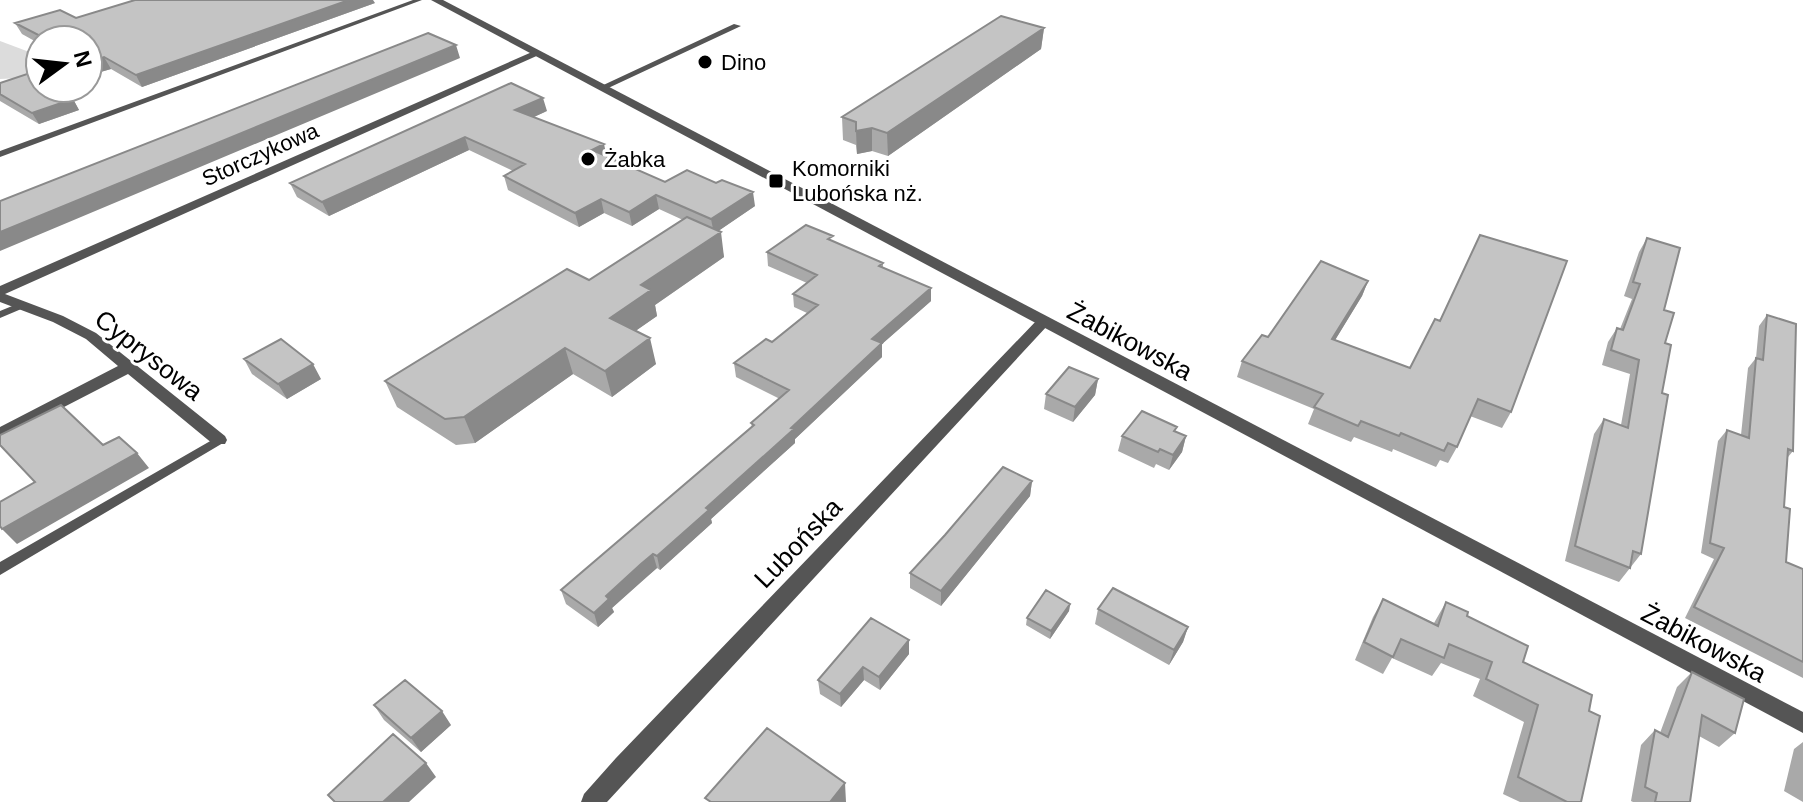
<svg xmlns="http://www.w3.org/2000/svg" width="1803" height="802" font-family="Arial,sans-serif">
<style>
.green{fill:#dcdcdc}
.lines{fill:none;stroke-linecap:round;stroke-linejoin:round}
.service{fill:#555;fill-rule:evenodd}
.minor{fill:#555;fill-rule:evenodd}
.tertiary{fill:#555;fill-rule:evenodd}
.wall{fill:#a9a9a9}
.shaded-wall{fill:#898989}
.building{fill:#c4c4c4;stroke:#898989;stroke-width:2}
.poi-dot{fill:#000;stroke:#fff;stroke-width:3}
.labels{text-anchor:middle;stroke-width:6;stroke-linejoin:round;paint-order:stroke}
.far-poi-label{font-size:22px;fill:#000;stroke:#fff;text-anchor:start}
.far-street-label{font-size:22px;fill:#000;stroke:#fff}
.street-label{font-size:26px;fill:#000;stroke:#fff}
</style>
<rect width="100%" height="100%" fill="#fff"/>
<path class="green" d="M 0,41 L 40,56 L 40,70 L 21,78 L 0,79 Z"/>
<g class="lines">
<path class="service" d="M 413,0 L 422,0 L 0,157 L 0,151 Z
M 734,24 L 741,26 L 604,90 L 597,88 Z
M 22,302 L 27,305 L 26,307 L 0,318 L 0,311 Z
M 219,436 L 225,440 L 223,443 L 0,575 L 0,562 Z"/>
<path class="minor" d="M 532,52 L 541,54 L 5,294 L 63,316 L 96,333 L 225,436 L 227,440 L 225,444 L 213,444 L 128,374 L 0,440 L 0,427 L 118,366 L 86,339 L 53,322 L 0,302 L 0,286 Z
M 1043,317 L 1050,322 L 1048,325 L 607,802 L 581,802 L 584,794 L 616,758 L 1038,319 Z"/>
<path class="tertiary" d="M 431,0 L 443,0 L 1803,712 L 1803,733 Z"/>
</g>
<path class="wall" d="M 375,3 L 142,87 L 111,69 L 97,73 L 88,69 L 88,40 L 40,40 L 40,44 L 22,34 L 15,23 L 76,18 Z
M 1044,28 L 1041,49 L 888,156 L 872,151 L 857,154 L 856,145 L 843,140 L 842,117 Z
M 0,83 L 73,99 L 79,110 L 39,124 L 0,101 Z
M 547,111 L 533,117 L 607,157 L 665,182 L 755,206 L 718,231 L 724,257 L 655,305 L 657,316 L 635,331 L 656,364 L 612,397 L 573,374 L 475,443 L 456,445 L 397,407 L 385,381 L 589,280 L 683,220 L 659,209 L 632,226 L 604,213 L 579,227 L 508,190 L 504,176 L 513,171 L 469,150 L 329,216 L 297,197 L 290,183 Z
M 1647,238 L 1664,310 L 1665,343 L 1662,393 L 1641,554 L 1619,582 L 1565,561 L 1594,434 L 1604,419 L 1621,425 L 1630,374 L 1602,365 L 1608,342 L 1617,328 L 1620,329 L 1632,299 L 1624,296 L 1639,252 Z
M 833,241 L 883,263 L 883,268 L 931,301 L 882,344 L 882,357 L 795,439 L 795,443 L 711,519 L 712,523 L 660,570 L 657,568 L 645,578 L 612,608 L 614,612 L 598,627 L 566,604 L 561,590 L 752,427 L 751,423 L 780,399 L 736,377 L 734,363 L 772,342 L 807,313 L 794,307 L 793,294 L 807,283 L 768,266 L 767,252 Z
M 1368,281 L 1362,296 L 1335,340 L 1511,412 L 1502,428 L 1470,416 L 1457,447 L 1448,463 L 1440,460 L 1436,467 L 1393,449 L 1392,452 L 1354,437 L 1351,442 L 1308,424 L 1314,409 L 1237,377 L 1242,361 L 1268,337 Z
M 1767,315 L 1793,451 L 1788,457 L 1784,507 L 1786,562 L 1803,569 L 1803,678 L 1685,618 L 1714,559 L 1701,553 L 1718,441 L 1727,430 L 1741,435 L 1748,368 L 1756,358 L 1759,326 Z
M 244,359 L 321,379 L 287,399 L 252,374 Z
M 1098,379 L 1095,395 L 1073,422 L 1044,409 L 1046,394 Z
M 1175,432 L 1186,436 L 1182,452 L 1169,470 L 1156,464 L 1154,468 L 1118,451 L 1122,436 Z
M 1032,481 L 1030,496 L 941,606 L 910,588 L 910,573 Z
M 1383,599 L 1434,623 L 1446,602 L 1467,616 L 1523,662 L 1589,711 L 1581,802 L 1520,802 L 1503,794 L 1524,722 L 1473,696 L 1480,679 L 1441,663 L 1432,676 L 1392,658 L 1383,674 L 1355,660 L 1373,617 Z
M 1070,604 L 1069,611 L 1050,639 L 1026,625 L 1027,618 Z
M 1098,609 L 1188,627 L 1183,642 L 1169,665 L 1095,624 Z
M 909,640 L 909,654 L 880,690 L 864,680 L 841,707 L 820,694 L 818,680 Z
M 1692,672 L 1735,733 L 1719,747 L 1699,736 L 1690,802 L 1633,802 L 1631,801 L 1641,745 L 1655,730 L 1660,733 L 1677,687 Z
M 374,705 L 451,725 L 421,752 L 384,720 Z
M 1803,742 L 1803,802 L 1784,791 L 1794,749 Z"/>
<path class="shaded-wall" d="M 349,0 L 373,0 L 375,3 L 142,87 L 136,75 Z
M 1044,28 L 1041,49 L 888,156 L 887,133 Z
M 456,45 L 460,58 L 0,251 L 0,232 Z
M 104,57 L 111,69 L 97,73 L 90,62 Z
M 543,98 L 547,111 L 519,124 L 515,110 Z
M 73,99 L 79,110 L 39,124 L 32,113 Z
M 872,128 L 872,151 L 857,154 L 856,131 Z
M 465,137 L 469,150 L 329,216 L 322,202 Z
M 604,144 L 607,158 L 592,150 Z
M 753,192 L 755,206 L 714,234 L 711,219 Z
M 656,195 L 659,209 L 632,226 L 629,212 Z
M 601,199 L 604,213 L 579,227 L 575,213 Z
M 721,232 L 724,257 L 655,305 L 657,316 L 617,344 L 610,318 L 641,285 Z
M 1368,281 L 1362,296 L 1326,355 L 1332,339 Z
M 931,288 L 931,301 L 882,344 L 882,357 L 795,439 L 795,443 L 711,519 L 712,523 L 660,570 L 657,556 L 706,508 L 791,428 L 872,339 Z
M 650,338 L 656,364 L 612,397 L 605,371 Z
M 565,348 L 573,374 L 475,443 L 464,417 Z
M 313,364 L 321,379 L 287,399 L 278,384 Z
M 1098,379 L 1095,395 L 1073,422 L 1075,407 Z
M 1186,436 L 1182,452 L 1169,470 L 1173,455 Z
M 137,453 L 149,468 L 17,544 L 2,529 Z
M 1032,481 L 1030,496 L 941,606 L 941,591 Z
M 653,554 L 657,568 L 612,608 L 614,612 L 598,627 L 594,613 L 606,596 Z
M 1070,604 L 1069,611 L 1050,639 L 1051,631 Z
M 1188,627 L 1183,642 L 1169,665 L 1174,650 Z
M 909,640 L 909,654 L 880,690 L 879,677 Z
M 863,667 L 864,680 L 841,707 L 840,694 Z
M 442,711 L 451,725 L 421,752 L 411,738 Z
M 426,763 L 436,777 L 409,802 L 383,802 Z
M 845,783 L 846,802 L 830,802 Z"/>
<path class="building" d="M 135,0 L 349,0 L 136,75 L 104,57 L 90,62 L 88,60 L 88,40 L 48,40 L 15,23 L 60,10 L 76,18 Z
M 1001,16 L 1044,28 L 887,133 L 872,128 L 856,131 L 856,122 L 842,117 Z
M 428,33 L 456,45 L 0,232 L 0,201 Z
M 30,73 L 40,80 L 40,88 L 54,88 L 73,99 L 32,113 L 0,94 L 0,83 Z
M 511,83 L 543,98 L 515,110 L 604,144 L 592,150 L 665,182 L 687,170 L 716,183 L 722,180 L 753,192 L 711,219 L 656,195 L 629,212 L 601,199 L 575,213 L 504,176 L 525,164 L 465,137 L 322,202 L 290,183 Z
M 687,217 L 721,232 L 641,285 L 651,290 L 610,318 L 650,338 L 605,371 L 565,348 L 464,417 L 445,419 L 385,381 L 567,269 L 589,280 Z
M 806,225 L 833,236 L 828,239 L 883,263 L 879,266 L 931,288 L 872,339 L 882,343 L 791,428 L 794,429 L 706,508 L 709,510 L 657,556 L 653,554 L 641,564 L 606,596 L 609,599 L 594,613 L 561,590 L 754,425 L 751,423 L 789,390 L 734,363 L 766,339 L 772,342 L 818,305 L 793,294 L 817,275 L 767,252 Z
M 1480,235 L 1567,261 L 1511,412 L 1478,399 L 1457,447 L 1448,443 L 1444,451 L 1401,433 L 1399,436 L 1361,421 L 1358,426 L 1314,407 L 1323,394 L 1242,361 L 1262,335 L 1268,337 L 1321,261 L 1368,281 L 1332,339 L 1410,368 L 1435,319 L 1440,321 Z
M 1647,238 L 1680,248 L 1664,310 L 1674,313 L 1665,343 L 1671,345 L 1662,393 L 1668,395 L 1641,554 L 1633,551 L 1630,568 L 1575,546 L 1604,419 L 1628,428 L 1639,360 L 1611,350 L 1617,328 L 1623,330 L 1640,284 L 1633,282 Z
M 1767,315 L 1796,324 L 1793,451 L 1788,449 L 1784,507 L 1790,509 L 1786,562 L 1803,569 L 1803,662 L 1694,607 L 1724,548 L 1710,543 L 1727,430 L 1749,438 L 1756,358 L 1763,360 Z
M 281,339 L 313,364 L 278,384 L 244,359 Z
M 1069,367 L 1098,379 L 1075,407 L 1046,394 Z
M 61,405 L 103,445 L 119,437 L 137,453 L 2,529 L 0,526 L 0,502 L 35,482 L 0,445 L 0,435 Z
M 1142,411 L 1177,427 L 1174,431 L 1186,436 L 1173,455 L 1160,449 L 1158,452 L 1122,436 Z
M 1003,467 L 1032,481 L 941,591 L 910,573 L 945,535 Z
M 1113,588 L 1188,627 L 1174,650 L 1098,609 Z
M 1046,590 L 1070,604 L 1051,631 L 1027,618 Z
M 1383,599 L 1438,626 L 1446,602 L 1468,612 L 1467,616 L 1528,646 L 1523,662 L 1592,695 L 1589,711 L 1600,716 L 1581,802 L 1567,802 L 1518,777 L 1538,705 L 1486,679 L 1492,662 L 1449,644 L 1444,658 L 1401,639 L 1393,657 L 1364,642 Z
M 871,618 L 909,640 L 879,677 L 863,667 L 840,694 L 818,680 Z
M 1692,672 L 1744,699 L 1735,733 L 1702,715 L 1690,802 L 1655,802 L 1657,793 L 1645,787 L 1655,730 L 1668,737 Z
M 405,680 L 442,711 L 411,738 L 374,705 Z
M 767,728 L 845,783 L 830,802 L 711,802 L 705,798 Z
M 393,734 L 426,763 L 383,802 L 335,802 L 328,795 Z"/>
<g class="poi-dot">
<circle cx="705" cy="62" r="8"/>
<circle cx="588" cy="159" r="8"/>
<rect x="768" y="173" width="16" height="16" rx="4"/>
</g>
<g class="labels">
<g class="far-poi-label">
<text x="721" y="70">Dino</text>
<text x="604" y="167">Żabka</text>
<text x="792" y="176">Komorniki<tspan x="792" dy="25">Lubońska nż.</tspan></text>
</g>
<g class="far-street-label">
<text transform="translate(260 154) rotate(-24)" y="8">Storczykowa</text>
</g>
<g class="street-label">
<text transform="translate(1130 341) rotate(28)" y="9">Żabikowska</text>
<text transform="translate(149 355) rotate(38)" y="9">Cyprysowa</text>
<text transform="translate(798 543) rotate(-46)" y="9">Lubońska</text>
<text transform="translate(1704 643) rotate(28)" y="9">Żabikowska</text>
</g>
</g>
<g transform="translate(64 64) rotate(75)"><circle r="38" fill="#ffffff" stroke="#999999" stroke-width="2"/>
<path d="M0-6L14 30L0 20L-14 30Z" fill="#000000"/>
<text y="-12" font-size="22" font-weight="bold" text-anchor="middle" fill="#000000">N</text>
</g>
</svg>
